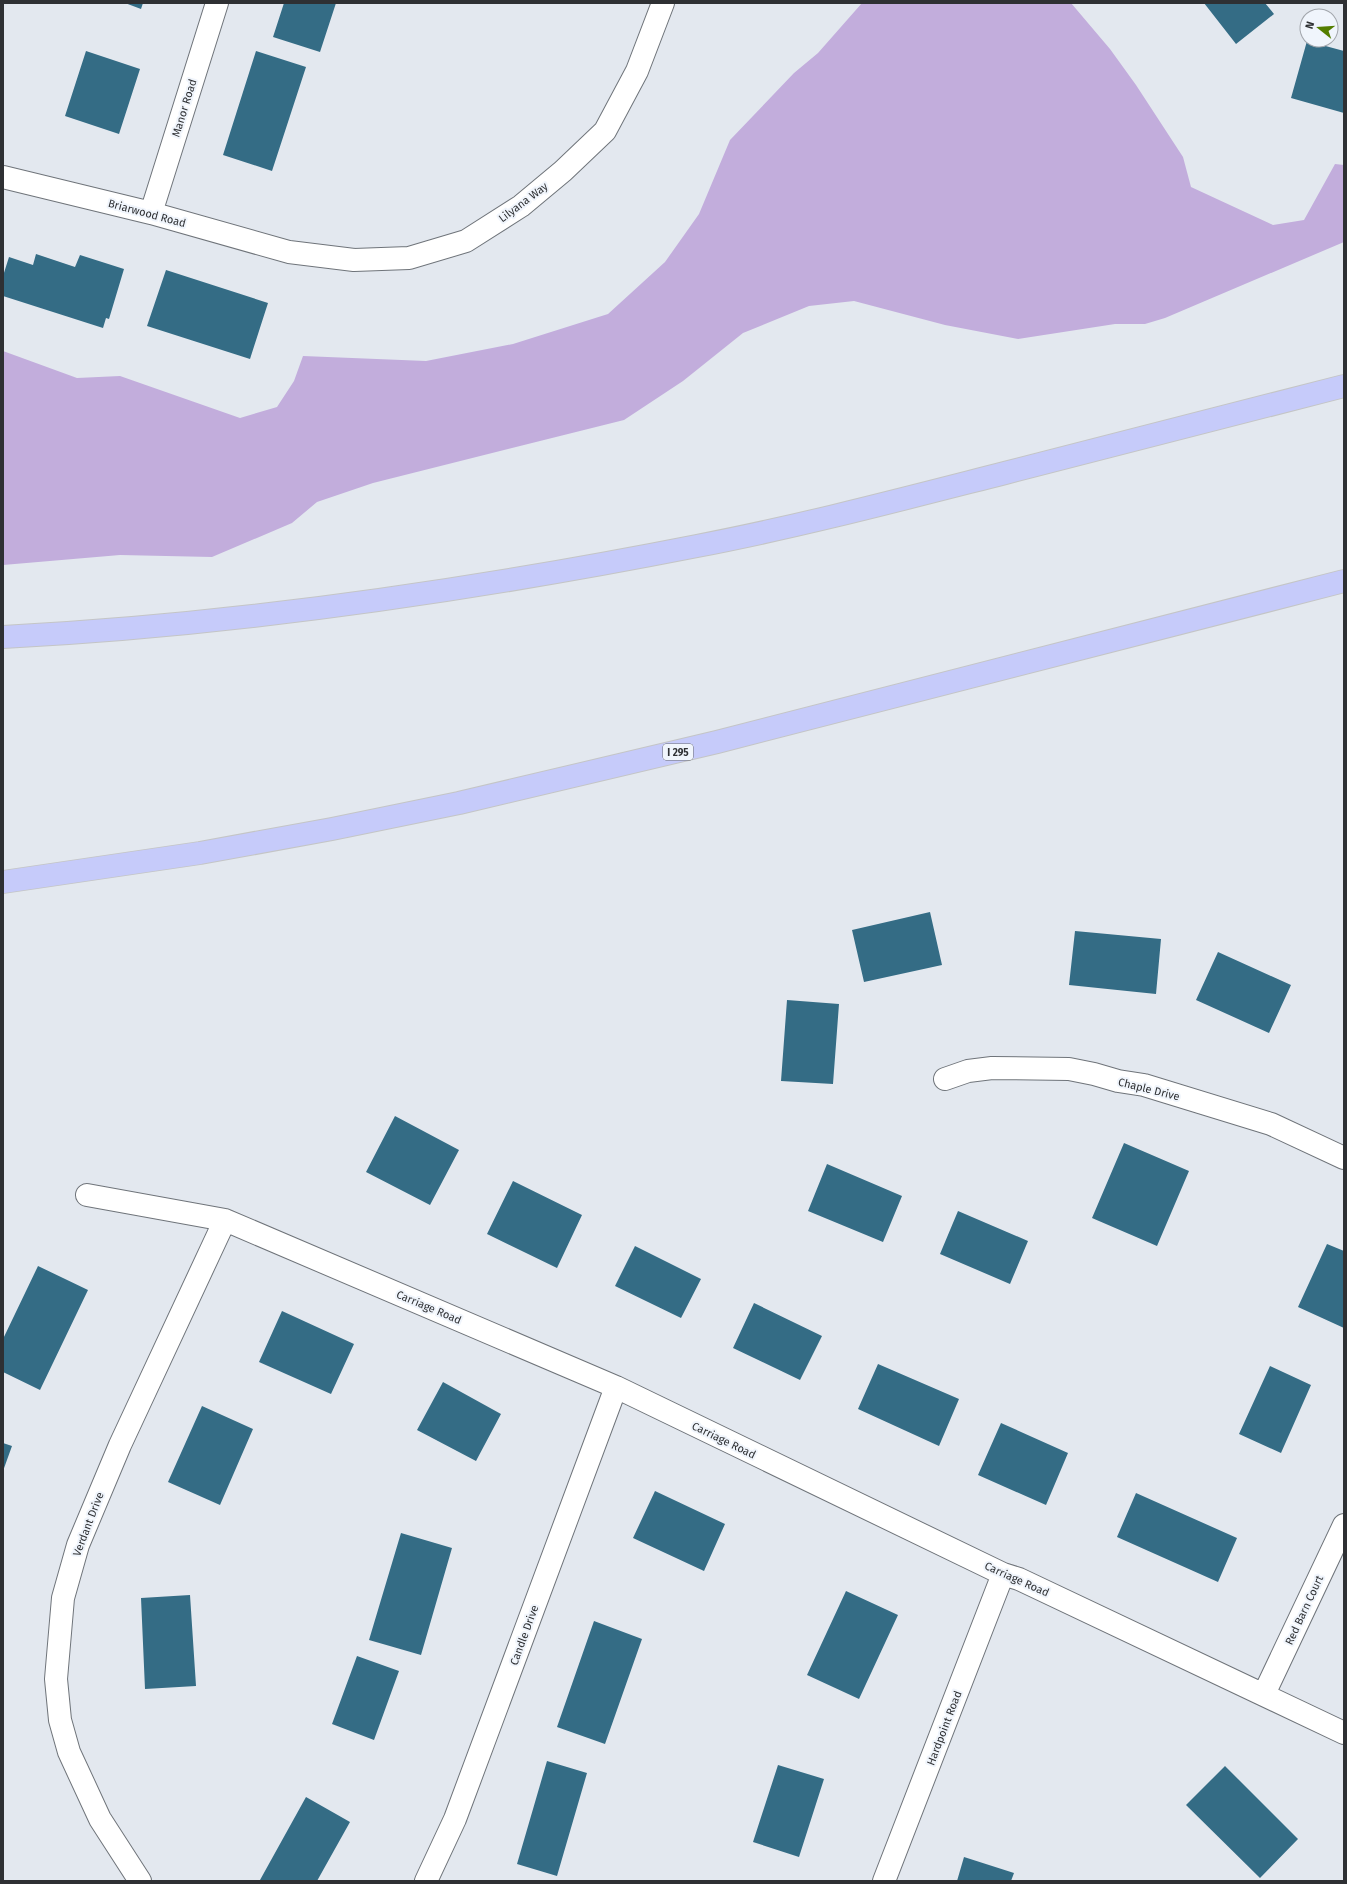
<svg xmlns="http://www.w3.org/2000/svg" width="1347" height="1884" font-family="'Fira Sans',sans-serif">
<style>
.forest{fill:#c2addc}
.building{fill:#346c85}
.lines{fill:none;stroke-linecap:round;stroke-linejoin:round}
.minor-casing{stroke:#6f747a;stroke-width:24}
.motorway-casing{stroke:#c4c5c6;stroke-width:24}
.minor{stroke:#fff;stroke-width:22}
.motorway{stroke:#c6cbfa;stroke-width:22}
.labels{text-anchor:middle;stroke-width:4;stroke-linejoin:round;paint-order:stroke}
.shield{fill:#f0f5fc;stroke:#686b6f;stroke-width:1}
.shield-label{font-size:10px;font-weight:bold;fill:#2e3033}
.street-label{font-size:11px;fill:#2e3033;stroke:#f0f5fc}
</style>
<rect width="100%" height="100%" fill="#e3e8ef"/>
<path class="forest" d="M 862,3 L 1071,3 L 1110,49 L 1136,85 L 1183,157 L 1191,187 L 1273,225 L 1304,220 L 1335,164 L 1344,165 L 1344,242 L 1165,318 L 1145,324 L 1115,324 L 1018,339 L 945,325 L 854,301 L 809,306 L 743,333 L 683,381 L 624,420 L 373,483 L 317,502 L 292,523 L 212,557 L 120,555 L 3,565 L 3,351 L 77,378 L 120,376 L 240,418 L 277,407 L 294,381 L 303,356 L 426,361 L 513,344 L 608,314 L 665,262 L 699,214 L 730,140 L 794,73 L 818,53 Z"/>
<path class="building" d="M 125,3 L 143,3 L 141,9 Z
M 284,3 L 336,3 L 320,52 L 273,37 Z
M 1204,3 L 1265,3 L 1274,14 L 1236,44 Z
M 1307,41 L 1344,51 L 1344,113 L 1291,98 Z
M 86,51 L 140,69 L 119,134 L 65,116 Z
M 256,51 L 306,67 L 272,171 L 223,155 Z
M 36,254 L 75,267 L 80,255 L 124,269 L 109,319 L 106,318 L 103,328 L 3,296 L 3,276 L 9,257 L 33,265 Z
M 166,270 L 268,303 L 250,359 L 147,326 Z
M 930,912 L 942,965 L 864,982 L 852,930 Z
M 1075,931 L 1161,939 L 1156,994 L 1069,985 Z
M 1218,952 L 1291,985 L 1269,1033 L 1196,1000 Z
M 787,1000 L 839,1004 L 833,1084 L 781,1081 Z
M 395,1116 L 459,1150 L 430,1205 L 366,1172 Z
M 1124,1143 L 1189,1171 L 1157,1246 L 1092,1218 Z
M 827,1164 L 902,1196 L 883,1242 L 808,1211 Z
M 513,1181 L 582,1215 L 557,1268 L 487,1234 Z
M 958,1211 L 1028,1241 L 1010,1284 L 940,1254 Z
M 1327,1244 L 1344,1251 L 1344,1328 L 1298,1307 Z
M 635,1246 L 701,1279 L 681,1318 L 615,1286 Z
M 38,1266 L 88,1290 L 40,1390 L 3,1372 L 3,1339 Z
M 754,1303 L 822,1336 L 800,1380 L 733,1348 Z
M 282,1311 L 354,1344 L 331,1394 L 259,1362 Z
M 878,1364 L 959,1399 L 939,1446 L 858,1409 Z
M 1270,1366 L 1311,1385 L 1281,1453 L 1239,1434 Z
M 443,1382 L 501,1414 L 476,1461 L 417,1430 Z
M 202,1406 L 253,1429 L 220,1505 L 168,1482 Z
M 1001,1423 L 1068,1453 L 1046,1505 L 978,1475 Z
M 3,1443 L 12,1446 L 3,1471 Z
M 655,1491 L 725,1524 L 704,1571 L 633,1538 Z
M 1136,1493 L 1237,1538 L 1218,1582 L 1117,1537 Z
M 401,1533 L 452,1548 L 421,1655 L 369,1640 Z
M 846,1591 L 898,1615 L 859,1699 L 807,1675 Z
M 190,1595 L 196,1686 L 145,1689 L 141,1598 Z
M 594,1621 L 642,1639 L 605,1744 L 557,1727 Z
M 357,1656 L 399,1671 L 374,1740 L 332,1724 Z
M 547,1761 L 587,1773 L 557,1876 L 517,1864 Z
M 778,1765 L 824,1779 L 799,1857 L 753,1842 Z
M 1225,1766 L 1298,1839 L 1260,1878 L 1186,1805 Z
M 306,1797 L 350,1822 L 317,1881 L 261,1881 L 260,1880 Z
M 964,1857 L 1014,1873 L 1011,1881 L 957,1881 Z"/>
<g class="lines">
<defs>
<path id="minor" d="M 3,177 L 151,213 L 289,252 L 354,260 L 409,258 L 466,241 L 521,206 L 563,171 L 605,131 L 637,71 L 663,3
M 151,213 L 217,3
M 945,1079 L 968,1071 L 992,1068 L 1069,1069 L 1094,1074 L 1118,1081 L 1144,1085 L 1271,1124 L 1344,1158
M 87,1195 L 225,1220 L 616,1387 L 1003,1574 L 1019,1579 L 1344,1733
M 1264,1694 L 1344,1525
M 140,1881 L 100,1819 L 69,1752 L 60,1720 L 56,1679 L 63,1598 L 78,1545 L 120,1445 L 225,1220
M 426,1881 L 455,1819 L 616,1387
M 884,1881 L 1003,1574"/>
<path id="motorway" d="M 3,637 C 236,625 468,591 697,546 C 801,526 903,499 1005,473 C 1118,444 1231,415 1344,386
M 3,882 L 200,853 L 332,829 L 459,803 L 717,742 L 1344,581"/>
</defs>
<use href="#minor" class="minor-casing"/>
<use href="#motorway" class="motorway-casing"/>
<use href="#minor" class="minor"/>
<use href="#motorway" class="motorway"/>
</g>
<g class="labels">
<rect class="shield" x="663" y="744" width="30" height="16" rx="3"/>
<g class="shield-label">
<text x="678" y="756">I 295</text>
</g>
<g class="street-label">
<text transform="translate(184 108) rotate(-73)" y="4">Manor Road</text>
<text transform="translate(523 202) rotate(-37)" y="4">Lilyana Way</text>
<text transform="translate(147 213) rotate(15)" y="4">Briarwood Road</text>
<text transform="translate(1149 1089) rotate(14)" y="4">Chaple Drive</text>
<text transform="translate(429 1307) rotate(23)" y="4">Carriage Road</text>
<text transform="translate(724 1440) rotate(26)" y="4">Carriage Road</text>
<text transform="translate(88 1524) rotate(-69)" y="4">Verdant Drive</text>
<text transform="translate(1017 1579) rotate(24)" y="4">Carriage Road</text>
<text transform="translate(1304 1610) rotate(-65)" y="4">Red Barn Court</text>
<text transform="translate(524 1635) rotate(-70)" y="4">Candle Drive</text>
<text transform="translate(944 1728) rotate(-69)" y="4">Hardpoint Road</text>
</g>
</g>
<rect width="1347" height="1884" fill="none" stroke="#2e3033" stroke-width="8"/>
<g transform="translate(1319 28) rotate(287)"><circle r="19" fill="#f0f5fc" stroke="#a2a6ac"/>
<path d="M0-3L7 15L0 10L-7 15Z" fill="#547e00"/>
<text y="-6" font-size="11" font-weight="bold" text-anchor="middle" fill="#2e3033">N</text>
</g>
</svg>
